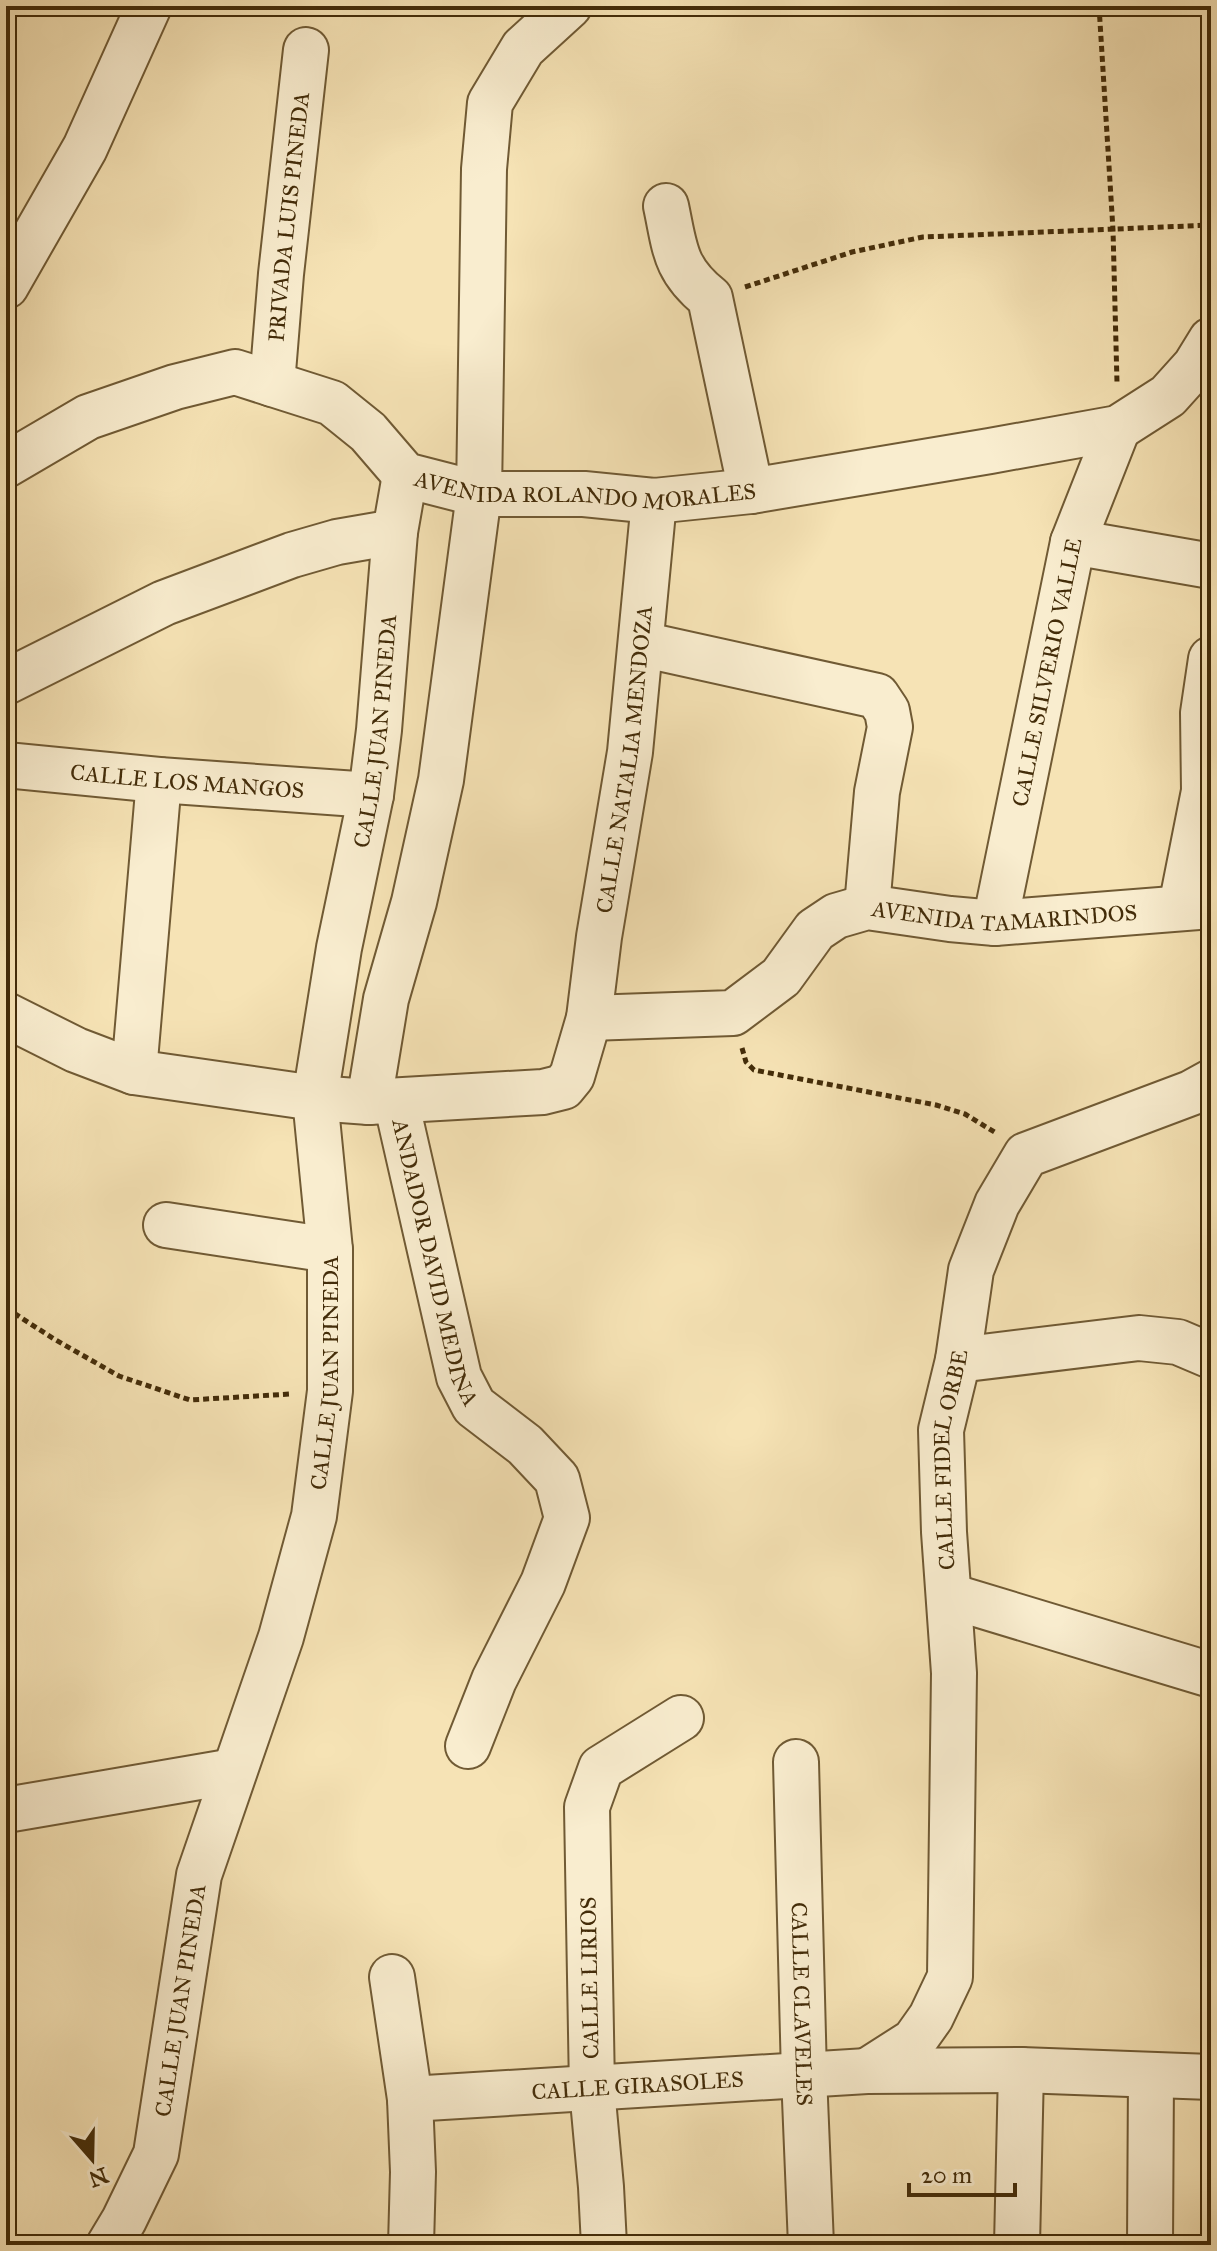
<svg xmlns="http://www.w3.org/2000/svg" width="1217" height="2251" font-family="'IM FELL Great Primer',serif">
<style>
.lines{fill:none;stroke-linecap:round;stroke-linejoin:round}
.minor-casing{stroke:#705a34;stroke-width:48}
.path{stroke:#432c09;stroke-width:5;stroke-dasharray:6 4;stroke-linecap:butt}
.minor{stroke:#f9edcf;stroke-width:44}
.labels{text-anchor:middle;stroke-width:8;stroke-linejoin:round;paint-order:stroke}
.street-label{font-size:22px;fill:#432c09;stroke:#f9edcf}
</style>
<rect width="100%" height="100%" fill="#f6e3b5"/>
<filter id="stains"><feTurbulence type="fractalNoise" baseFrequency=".0025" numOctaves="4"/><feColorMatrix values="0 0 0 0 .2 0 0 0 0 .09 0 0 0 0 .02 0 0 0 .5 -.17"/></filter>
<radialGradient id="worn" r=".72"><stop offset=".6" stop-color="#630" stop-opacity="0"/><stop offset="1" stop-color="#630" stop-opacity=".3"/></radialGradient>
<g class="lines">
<defs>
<g id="minor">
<path d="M 666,206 C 675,248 674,269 710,298 L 751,491"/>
<path d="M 6,286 L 85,148 L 149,6"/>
<path id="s1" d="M 272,384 L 281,274 L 306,50"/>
<path id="s2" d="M 6,465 L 88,417 L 175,387 L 235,372 L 332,403 L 368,432 L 405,475 L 479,494 L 584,494 L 654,501 L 751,491 L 990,451 L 1118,428 L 1168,396 L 1195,366 L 1211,340"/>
<path d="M 1073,542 L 1211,566"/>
<path d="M 641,644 L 877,696 L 887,711 L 890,727 L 877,792 L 867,907"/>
<path d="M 6,682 L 164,603 L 292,555 L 337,542 L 395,532"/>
<path id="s3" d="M 6,765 L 159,780 L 371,795"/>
<path d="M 1181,907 L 1204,791 L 1203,713 L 1211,659"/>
<path id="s4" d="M 995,923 L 1073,542 L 1118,428"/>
<path id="s5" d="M 6,1015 L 76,1050 L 134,1072 L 315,1098 L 369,1102 L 543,1092 L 563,1087 L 572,1076 L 589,1018 L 599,937 L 630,752 L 654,501"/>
<path id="s6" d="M 589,1018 L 733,1013 L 781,977 L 815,930 L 836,916 L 867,907 L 950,919 L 995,923 L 1211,906"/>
<path d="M 134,1072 L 159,780"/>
<path id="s7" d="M 396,1101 L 459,1377 L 474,1406 L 525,1445 L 557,1479 L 567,1518 L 543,1583 L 494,1680 L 468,1746"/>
<path d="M 369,1102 L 386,999 L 414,902 L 441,780 L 479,494 L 484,169 L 490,103 L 523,48 L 569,6"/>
<path d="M 166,1225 L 330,1250"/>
<path d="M 958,1360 L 1139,1338 L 1178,1342 L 1211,1356"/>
<path d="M 950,1596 L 1211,1675"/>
<path id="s8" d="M 796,1762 L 804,2075 L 811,2245"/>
<path d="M 6,1810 L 234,1771"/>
<path d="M 392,1977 L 410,2099 L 413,2172 L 411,2245"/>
<path id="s9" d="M 867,2071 L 914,2041 L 931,2017 L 950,1977 L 954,1673 L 944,1532 L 941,1430 L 958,1360 L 971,1270 L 997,1204 L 1026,1155 L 1191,1093 L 1211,1082"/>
<path id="s10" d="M 410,2099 L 867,2071 L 1021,2070 L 1211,2077"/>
<path id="s11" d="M 109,2245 L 124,2220 L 156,2154 L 199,1875 L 281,1637 L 314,1516 L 330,1391 L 330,1250 L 315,1098 L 339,948 L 371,795 L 379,730 L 395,532 L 405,475"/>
<path d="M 604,2245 L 601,2187 L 592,2089 L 587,1807 L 601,1768 L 681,1718"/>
<path d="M 1017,2245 L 1021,2070"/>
<path d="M 1150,2245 L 1151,2075"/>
</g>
</defs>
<use href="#minor" class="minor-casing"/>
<path class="path" d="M 1099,6 L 1113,230 L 1117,383
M 745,287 L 852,252 L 923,237 L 1211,225
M 742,1048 L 746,1062 L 754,1070 L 936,1105 L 965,1114 L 996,1133
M 6,1308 L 54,1339 L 119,1376 L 190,1400 L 290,1394"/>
<use href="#minor" class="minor"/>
</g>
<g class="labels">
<g class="street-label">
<text dy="8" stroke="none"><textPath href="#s1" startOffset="168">PRIVADA LUIS PINEDA</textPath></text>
<text dy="8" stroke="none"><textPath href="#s2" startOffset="636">AVENIDA ROLANDO MORALES</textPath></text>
<text dy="8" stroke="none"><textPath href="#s4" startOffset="256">CALLE SILVERIO VALLE</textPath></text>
<text dy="8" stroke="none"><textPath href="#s11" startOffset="1554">CALLE JUAN PINEDA</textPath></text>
<text dy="8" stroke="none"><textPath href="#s5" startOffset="908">CALLE NATALIA MENDOZA</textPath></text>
<text dy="8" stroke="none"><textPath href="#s3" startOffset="182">CALLE LOS MANGOS</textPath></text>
<text dy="8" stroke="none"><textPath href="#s6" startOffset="458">AVENIDA TAMARINDOS</textPath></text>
<text dy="8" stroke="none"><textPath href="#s7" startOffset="166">ANDADOR DAVID MEDINA</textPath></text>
<text dy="8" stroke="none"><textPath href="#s11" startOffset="906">CALLE JUAN PINEDA</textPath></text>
<text dy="8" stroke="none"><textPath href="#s9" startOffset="648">CALLE FIDEL ORBE</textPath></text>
<text transform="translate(589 1978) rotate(-91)" y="8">CALLE LIRIOS</text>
<text dy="8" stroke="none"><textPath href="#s11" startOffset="258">CALLE JUAN PINEDA</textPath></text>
<text dy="8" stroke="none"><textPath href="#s8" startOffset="242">CALLE CLAVELES</textPath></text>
<text dy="8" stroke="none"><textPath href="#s10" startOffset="228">CALLE GIRASOLES</textPath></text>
</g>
</g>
<rect width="1217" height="2251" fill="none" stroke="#f6e3b5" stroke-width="32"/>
<rect x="8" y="8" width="1201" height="2235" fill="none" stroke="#432c09" stroke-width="4"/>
<rect x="16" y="16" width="1185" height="2219" fill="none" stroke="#432c09" stroke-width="2"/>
<g transform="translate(92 2159) rotate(160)" stroke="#f9edcf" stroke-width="6" paint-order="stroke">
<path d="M0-6L14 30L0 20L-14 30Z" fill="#432c09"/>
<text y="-12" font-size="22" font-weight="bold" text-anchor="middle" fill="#432c09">N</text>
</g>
<path d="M909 2183v12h106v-12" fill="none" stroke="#432c09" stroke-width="4"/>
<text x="921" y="2183" font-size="24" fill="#432c09" stroke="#f9edcf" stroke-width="6" paint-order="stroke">20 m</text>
<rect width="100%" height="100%" filter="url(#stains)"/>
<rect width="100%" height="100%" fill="url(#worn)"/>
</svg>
